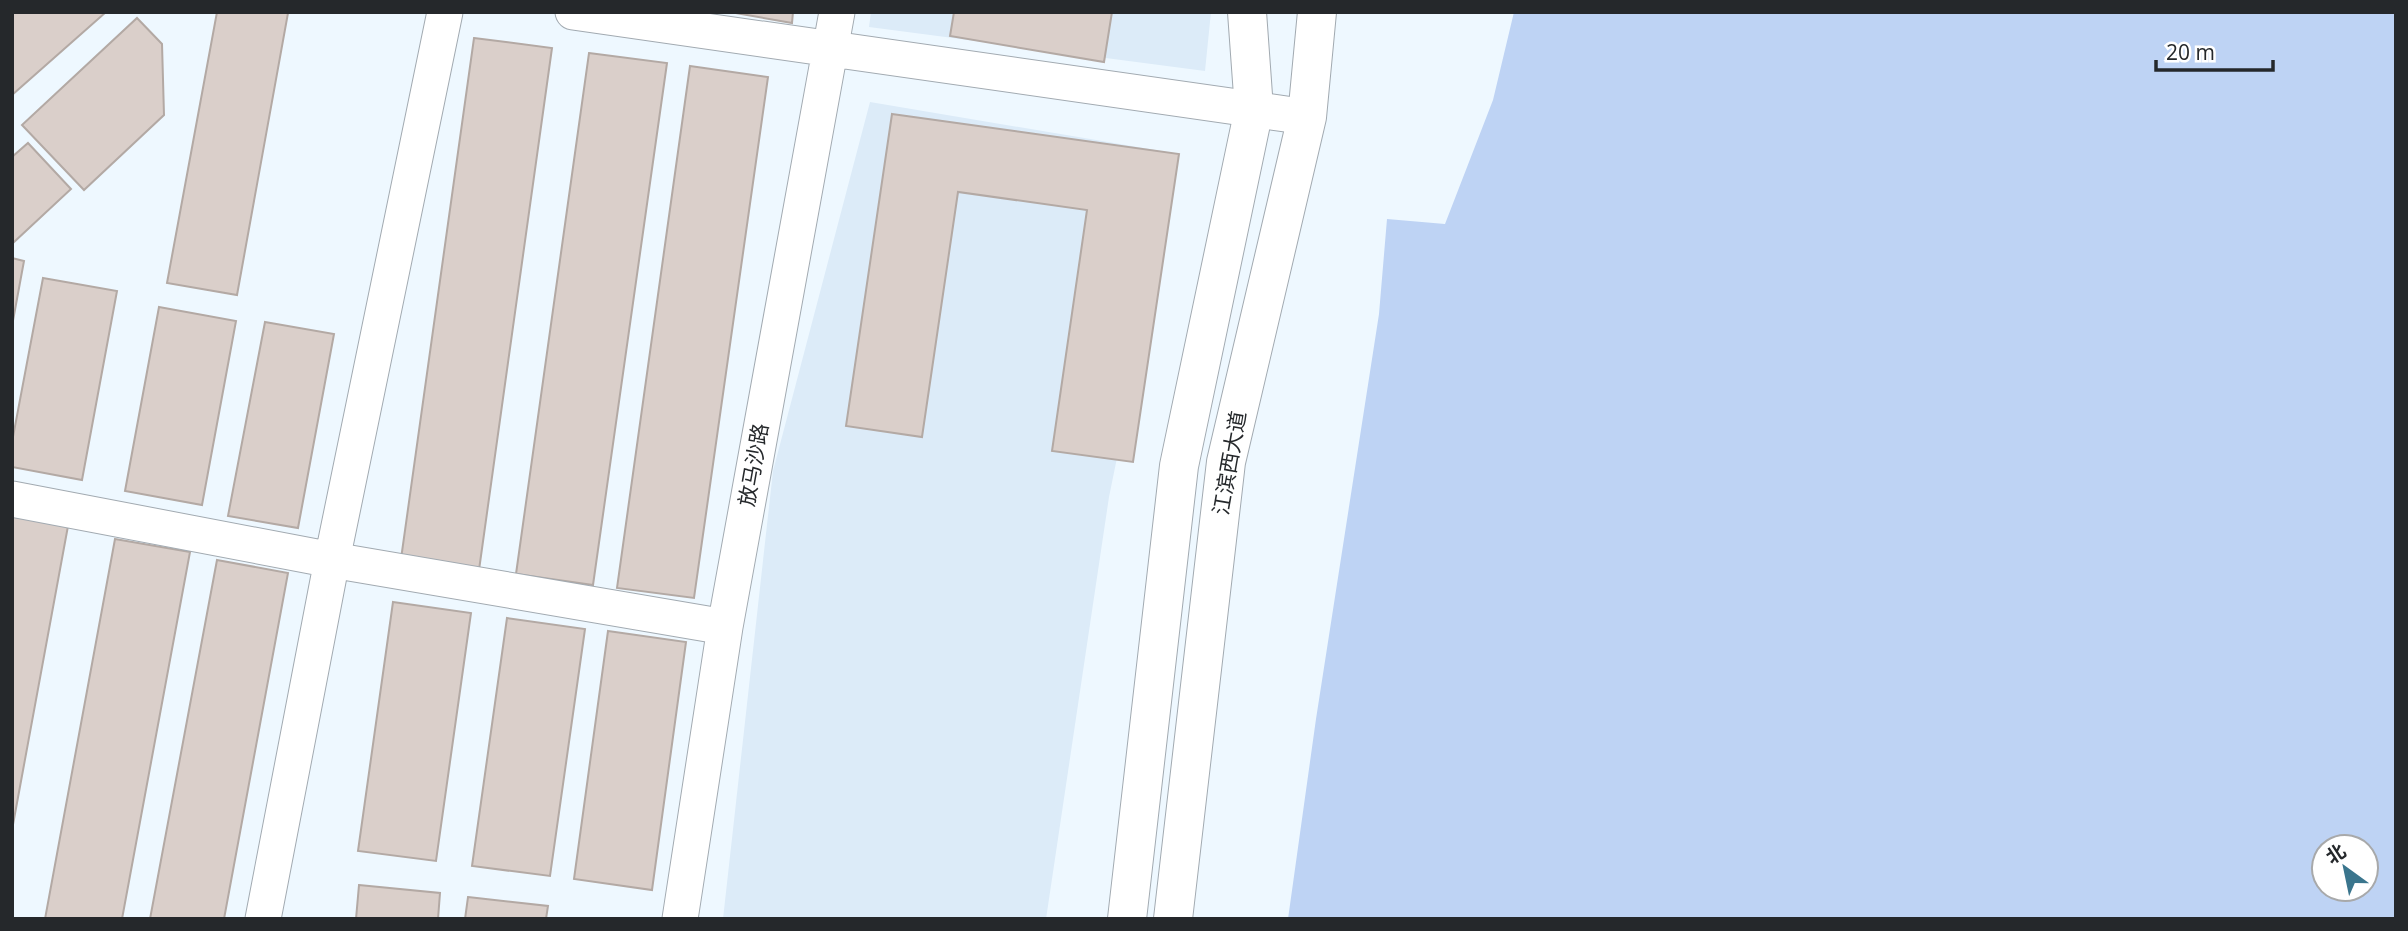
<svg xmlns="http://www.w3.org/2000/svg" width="2408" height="931" font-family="'Open Sans','Noto Sans SC',sans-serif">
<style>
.built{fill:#dcebf8}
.water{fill:#bed3f4;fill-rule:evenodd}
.building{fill:#dacfca;stroke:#b3a9a4;stroke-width:2}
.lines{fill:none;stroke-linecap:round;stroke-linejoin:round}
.minor-casing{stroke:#a2aab1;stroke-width:37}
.secondary-casing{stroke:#a2aab1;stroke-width:40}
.minor{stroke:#fff;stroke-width:35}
.secondary{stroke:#fff;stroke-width:38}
.labels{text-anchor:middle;stroke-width:7;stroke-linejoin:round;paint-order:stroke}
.street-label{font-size:21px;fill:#25282b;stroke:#fff}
</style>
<rect width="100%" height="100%" fill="#eef8ff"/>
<path class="built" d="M 871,12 L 1211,12 L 1205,71 L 869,27 Z
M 870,102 L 1179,154 L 1109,497 L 1046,919 L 723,919 L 773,471 Z"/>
<path class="water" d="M 1514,12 L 2396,12 L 2396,919 L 1288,919 L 1316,719 L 1379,314 L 1387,219 L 1445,224 L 1493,100 ZM 2324,847 L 2366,847 L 2366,889 L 2324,889 Z"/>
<path class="building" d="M 12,12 L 106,12 L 12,95 Z
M 217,12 L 288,13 L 237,295 L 167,283 Z
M 730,12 L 793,12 L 792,23 Z
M 954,12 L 1112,12 L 1104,62 L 950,36 Z
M 137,18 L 162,44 L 164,115 L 84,190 L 22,125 Z
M 474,38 L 552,48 L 479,570 L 401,559 Z
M 589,53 L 667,63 L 593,585 L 516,574 Z
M 690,66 L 768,77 L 694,598 L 617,588 Z
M 892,114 L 1179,154 L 1133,462 L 1052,451 L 1087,210 L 958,192 L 922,437 L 846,426 Z
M 28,143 L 71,189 L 14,242 L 12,240 L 12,157 Z
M 12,258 L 24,261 L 12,326 Z
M 43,278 L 117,291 L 82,480 L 12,467 L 12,442 Z
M 159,307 L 236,321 L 202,505 L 125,491 Z
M 265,322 L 334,334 L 298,528 L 228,516 Z
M 12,516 L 68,526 L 12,830 Z
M 115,539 L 190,552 L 122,919 L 45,919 Z
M 217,560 L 288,573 L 224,919 L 150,919 Z
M 393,602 L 471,613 L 436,861 L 358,851 Z
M 507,618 L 585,629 L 550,876 L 472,866 Z
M 608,631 L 686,642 L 652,890 L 574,879 Z
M 359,885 L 440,893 L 438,919 L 356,919 Z
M 468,897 L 548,906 L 546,919 L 465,919 Z"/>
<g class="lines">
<defs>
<path id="minor" d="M 573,12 L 1307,117
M 12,499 L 332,560 L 725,627
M 263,919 L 332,560 L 445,12
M 680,919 L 725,627 L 837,12"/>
<path id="secondary" d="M 1127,919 L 1179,466 L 1254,109 L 1247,12
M 1173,919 L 1226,462 L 1307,117 L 1317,12"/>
</defs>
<use href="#minor" class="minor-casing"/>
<use href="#secondary" class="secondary-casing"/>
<use href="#minor" class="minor"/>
<use href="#secondary" class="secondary"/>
</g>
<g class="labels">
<g class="street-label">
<text transform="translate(1230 463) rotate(-80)" y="7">江滨西大道</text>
<text transform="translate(754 465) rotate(-80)" y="7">放马沙路</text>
</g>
</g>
<rect width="2408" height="931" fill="none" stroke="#25282b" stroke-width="28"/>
<g transform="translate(2345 868) rotate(327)"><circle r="33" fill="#ffffff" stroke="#a8a9aa" stroke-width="2"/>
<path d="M0-5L12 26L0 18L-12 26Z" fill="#3a758d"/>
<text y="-10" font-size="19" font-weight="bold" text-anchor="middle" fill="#25282b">北</text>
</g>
<path d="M2156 60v10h117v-10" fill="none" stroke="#25282b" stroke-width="3.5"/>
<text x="2166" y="60" font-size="21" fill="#25282b" stroke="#ffffff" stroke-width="5" paint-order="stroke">20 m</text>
</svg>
